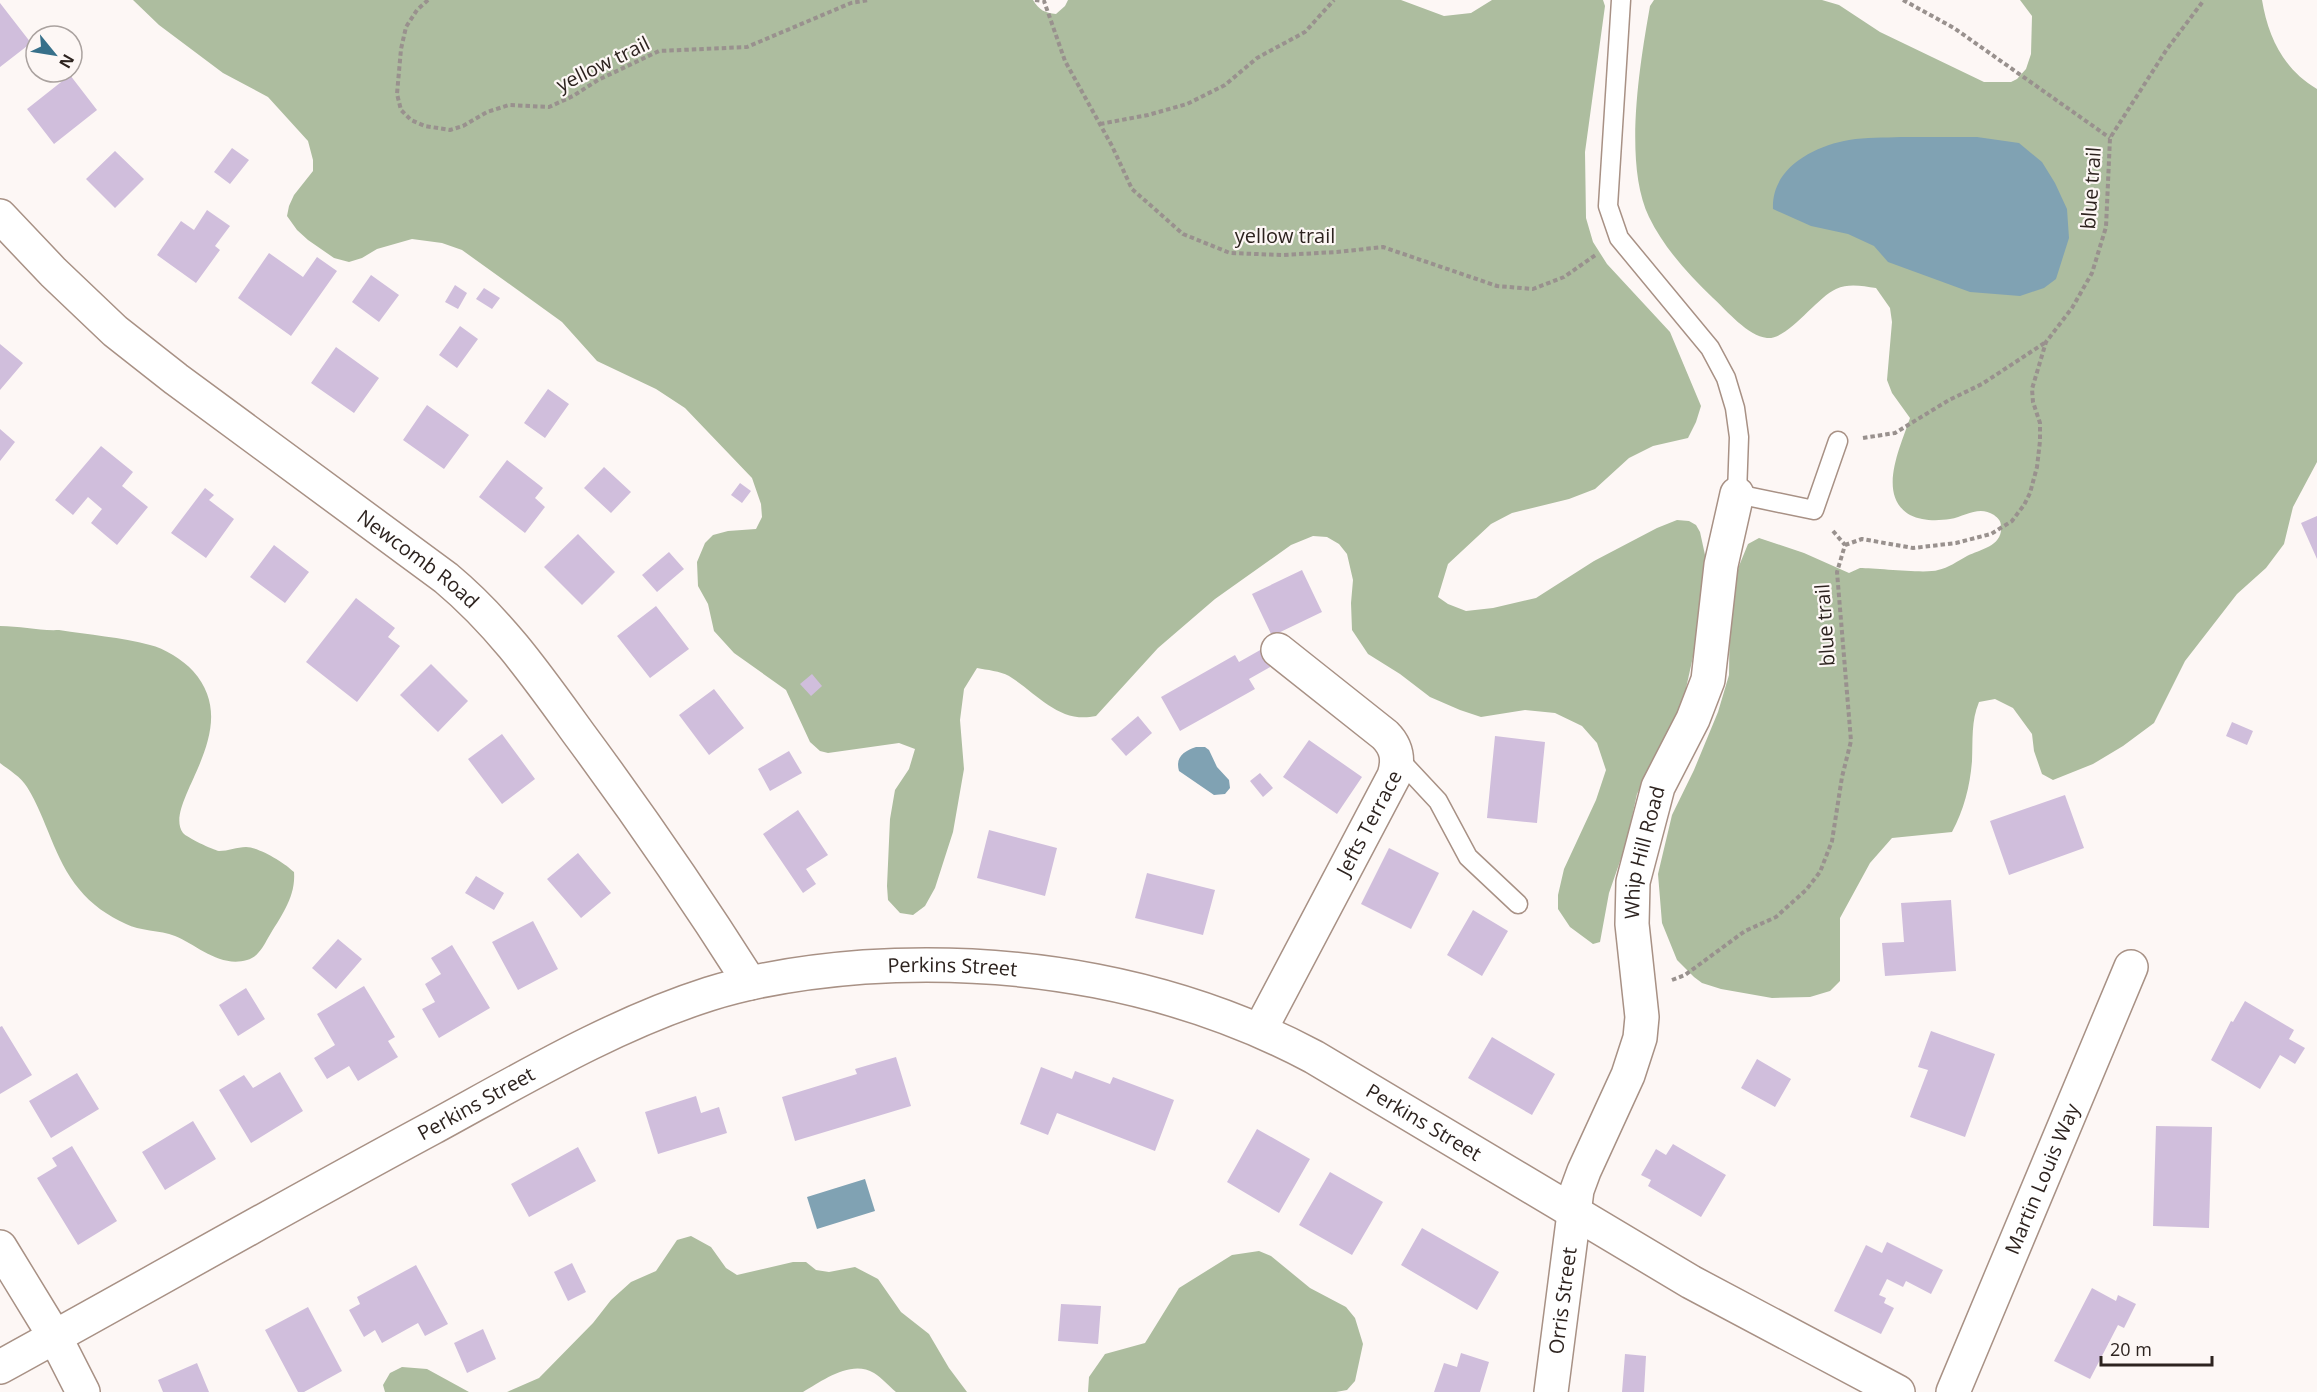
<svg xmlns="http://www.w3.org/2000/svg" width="2317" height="1392" font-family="'Open Sans',sans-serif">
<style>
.forest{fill:#adbd9f}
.water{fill:#80a2b3}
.building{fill:#d0bedc}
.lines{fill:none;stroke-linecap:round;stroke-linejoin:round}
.lane-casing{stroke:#a89185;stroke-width:21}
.street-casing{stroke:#a89185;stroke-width:36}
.secondary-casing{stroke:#a89185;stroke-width:36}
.path{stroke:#99918e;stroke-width:4;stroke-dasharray:4.5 3;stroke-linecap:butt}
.lane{stroke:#fff;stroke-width:18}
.street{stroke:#fff;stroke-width:33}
.secondary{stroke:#fff;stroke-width:33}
.labels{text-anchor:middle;stroke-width:4.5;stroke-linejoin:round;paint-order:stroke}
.street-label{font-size:20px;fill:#2d231f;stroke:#fdf7f5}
</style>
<rect width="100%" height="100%" fill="#fdf7f5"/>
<path class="forest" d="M 133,0 L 1033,0 C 1039,10 1045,13 1056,14 L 1065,6 L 1068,0 L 1401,0 L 1444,16 L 1471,13 L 1492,0 L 1603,0 L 1605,6 L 1585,152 L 1586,218 L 1593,242 L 1607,264 L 1670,332 L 1701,406 L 1696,422 L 1688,438 L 1653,446 L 1629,458 L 1595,489 L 1569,499 L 1512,513 L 1491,524 L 1448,564 L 1438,597 L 1448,604 L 1466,611 L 1493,608 L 1536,598 L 1594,561 L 1657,528 L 1677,520 L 1689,521 L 1696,525 L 1700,532 L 1707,564 L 1700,599 L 1694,652 L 1685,693 L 1672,726 L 1637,794 L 1626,844 L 1609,893 L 1600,942 L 1593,944 L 1570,927 L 1558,909 L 1558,895 L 1564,869 L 1596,800 L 1606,770 L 1597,743 L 1582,726 L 1555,713 L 1525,710 L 1481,717 L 1460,710 L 1430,697 L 1400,674 L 1368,654 L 1352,630 L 1351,603 L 1353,580 L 1347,554 L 1339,544 L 1327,537 L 1313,536 L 1291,545 L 1215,599 L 1158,648 L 1096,716 C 1059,724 1038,694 1009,676 C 1000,671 987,670 977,668 L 964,689 L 960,720 L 964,769 L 953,832 L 935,888 L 925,906 L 913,915 L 900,913 L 888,900 L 887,886 L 890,819 L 895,790 L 909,769 L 915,749 L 899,743 L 828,753 L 820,751 L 810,742 L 786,690 L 734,653 L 714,631 L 708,604 L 698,586 L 697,562 L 705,543 L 713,535 L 728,531 L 756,529 L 762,517 L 761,504 L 752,478 L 685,408 L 656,389 L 597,361 L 562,322 L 462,250 L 442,243 L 412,239 L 377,249 L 362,258 L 349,262 L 334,258 L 308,240 L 297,230 L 287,216 L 289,206 L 294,195 L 313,171 L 313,160 L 308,141 L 268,97 L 223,73 L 159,25 Z
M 1654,0 L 1822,0 L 1839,5 L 1880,32 L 1984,82 L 2011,82 L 2017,79 L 2026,69 L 2031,54 L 2032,16 L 2020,0 L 2262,0 C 2268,37 2284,70 2317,89 L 2317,462 L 2293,507 L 2284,544 L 2266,568 L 2237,594 L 2185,661 L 2154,723 L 2123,746 L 2093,764 L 2053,780 L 2042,774 L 2034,751 L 2032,734 L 2013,708 L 1995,699 L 1979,702 C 1971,721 1973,740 1972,761 C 1970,786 1964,810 1952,832 L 1892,838 L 1870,863 L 1840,918 L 1840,981 L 1830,991 L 1810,997 L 1772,998 L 1721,989 L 1702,983 L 1694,977 L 1677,960 L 1662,923 L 1658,874 L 1672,815 L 1694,770 L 1718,712 L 1729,675 L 1730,600 L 1739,566 L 1748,544 L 1759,538 L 1804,553 L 1849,573 L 1860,568 C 1876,568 1926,574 1938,570 C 1948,568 1958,561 1967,556 C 1981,549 2003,546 2001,526 C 2001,521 1998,518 1994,515 C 1979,505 1966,516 1950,519 C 1937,521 1922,521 1910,515 C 1876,495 1901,446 1910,418 L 1892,393 L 1887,380 L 1892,322 L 1890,308 L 1876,288 C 1862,286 1849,283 1836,289 C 1816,298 1788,340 1767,338 C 1748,336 1727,311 1713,298 C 1689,275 1664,248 1649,217 C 1623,163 1640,63 1650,6 Z
M 0,626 C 21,626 39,631 59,630 C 89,635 121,637 150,645 C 164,648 183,660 193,671 C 247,731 161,803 183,833 C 186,837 213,850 219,851 C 228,851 237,847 246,847 C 259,847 285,863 294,872 C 296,897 281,916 268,938 C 263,947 258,957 247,960 C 220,968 197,945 175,936 C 160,930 139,931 126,924 C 108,916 91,904 79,889 C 54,859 47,819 27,787 C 21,777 9,770 0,763 Z
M 691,1236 L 711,1247 L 726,1268 L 737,1275 L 793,1262 L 806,1262 L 816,1270 L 829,1272 L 855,1267 L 878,1279 L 901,1312 L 929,1334 L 949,1368 L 967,1392 L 896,1392 C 889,1386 882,1378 874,1373 C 851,1359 822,1381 803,1392 L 507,1392 L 539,1378 L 593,1323 L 611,1300 L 631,1282 L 656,1271 L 677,1240 Z
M 1259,1251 L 1271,1256 L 1310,1288 L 1346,1307 L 1355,1318 L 1363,1344 L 1355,1381 L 1347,1390 L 1336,1392 L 1088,1392 L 1089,1377 L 1105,1354 L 1145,1343 L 1179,1288 L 1232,1255 Z
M 402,1367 L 427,1369 L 469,1392 L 385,1392 L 383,1385 L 390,1373 Z"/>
<path class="water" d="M 1901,137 L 1977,137 L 2019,143 L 2042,162 L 2055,183 L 2067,209 L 2069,238 L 2056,279 L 2044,288 L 2020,296 L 1970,292 L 1888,262 L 1874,246 L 1848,234 L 1811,226 L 1773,209 C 1771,168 1814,146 1849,140 C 1866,137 1884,138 1901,137 Z
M 1196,747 L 1205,747 L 1209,750 L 1217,767 L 1229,780 L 1230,788 L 1225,794 L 1214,795 L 1179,771 C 1175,757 1184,751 1196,747 Z
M 865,1179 L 875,1211 L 817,1229 L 807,1197 Z"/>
<path class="building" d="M 0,3 L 31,43 L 0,67 Z
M 70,75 L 97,110 L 54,144 L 27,109 Z
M 232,148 L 249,160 L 230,184 L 214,172 Z
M 115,151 L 144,179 L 115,208 L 86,179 Z
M 207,210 L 230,226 L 215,246 L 220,250 L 196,283 L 157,255 L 181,221 L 194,230 Z
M 269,253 L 303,277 L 317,257 L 337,271 L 291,336 L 238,298 Z
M 371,275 L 399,295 L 379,322 L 352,302 Z
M 455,285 L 467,293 L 458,309 L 445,302 Z
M 484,288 L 500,298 L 492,309 L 476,299 Z
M 460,326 L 478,339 L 457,368 L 439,355 Z
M 0,344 L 23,363 L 0,390 Z
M 336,347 L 379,378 L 354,413 L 311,383 Z
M 548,389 L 569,404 L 545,438 L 524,423 Z
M 427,405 L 469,435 L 444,469 L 403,440 Z
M 0,429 L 15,442 L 0,461 Z
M 101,446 L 133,472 L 122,486 L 148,507 L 117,545 L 91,523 L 102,509 L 88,497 L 73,515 L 55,500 Z
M 507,460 L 543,488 L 535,498 L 545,507 L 525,533 L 479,497 Z
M 604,467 L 631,492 L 611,513 L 584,488 Z
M 740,483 L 751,491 L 742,503 L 731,495 Z
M 205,488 L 214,495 L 209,500 L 234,519 L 206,558 L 171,533 Z
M 2317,516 L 2317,559 L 2301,523 Z
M 578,534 L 615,572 L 582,605 L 544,567 Z
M 274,545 L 309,572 L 285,603 L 250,577 Z
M 669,552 L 684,569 L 657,592 L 642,575 Z
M 1302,570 L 1322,612 L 1272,636 L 1252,594 Z
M 356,598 L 395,628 L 388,637 L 400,646 L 357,702 L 306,662 Z
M 656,606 L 689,649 L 650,678 L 617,636 Z
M 1262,649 L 1272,666 L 1249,679 L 1255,689 L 1180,731 L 1161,697 L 1235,655 L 1239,662 Z
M 431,664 L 468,701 L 438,732 L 400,695 Z
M 812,674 L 822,686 L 811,696 L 800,684 Z
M 714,689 L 744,728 L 709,755 L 679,715 Z
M 1138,716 L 1152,733 L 1126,756 L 1111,739 Z
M 2232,722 L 2253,731 L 2247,745 L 2226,736 Z
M 502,734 L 535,779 L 502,804 L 468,759 Z
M 1495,736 L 1545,742 L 1537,823 L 1487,818 Z
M 1309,740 L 1362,777 L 1337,814 L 1283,777 Z
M 789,751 L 802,773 L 770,791 L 758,769 Z
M 1260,773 L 1273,788 L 1263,797 L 1250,781 Z
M 2065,795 L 2084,848 L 2009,875 L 1990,821 Z
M 798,810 L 828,855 L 806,869 L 816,884 L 803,893 L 763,834 Z
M 989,830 L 1057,848 L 1045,896 L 977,878 Z
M 1389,848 L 1439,873 L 1411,929 L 1361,904 Z
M 578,853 L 611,893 L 581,918 L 547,879 Z
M 1147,873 L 1215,890 L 1203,935 L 1135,918 Z
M 476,876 L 504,893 L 494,910 L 465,893 Z
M 1951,900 L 1956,971 L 1885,976 L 1882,943 L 1904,942 L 1901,903 Z
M 1473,910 L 1508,931 L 1482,976 L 1447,955 Z
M 533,921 L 558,969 L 518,990 L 492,942 Z
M 338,939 L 362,959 L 336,989 L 312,968 Z
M 452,945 L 490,1008 L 439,1038 L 422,1009 L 435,1002 L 425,984 L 441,974 L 431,958 Z
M 364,986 L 395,1037 L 388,1041 L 398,1057 L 358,1081 L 349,1066 L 327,1079 L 314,1058 L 335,1045 L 317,1014 Z
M 246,988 L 265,1019 L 238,1036 L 219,1005 Z
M 2245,1001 L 2294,1030 L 2289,1039 L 2305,1048 L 2295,1064 L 2280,1055 L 2260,1089 L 2211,1060 L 2231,1021 L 2233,1022 Z
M 2,1026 L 32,1075 L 0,1094 L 0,1027 Z
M 1931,1031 L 1995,1054 L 1965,1137 L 1910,1117 L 1928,1070 L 1918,1067 Z
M 1492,1037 L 1555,1074 L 1532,1115 L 1468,1078 Z
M 896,1057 L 911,1106 L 795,1141 L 782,1097 L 857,1074 L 855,1069 Z
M 1757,1059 L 1791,1079 L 1775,1107 L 1741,1088 Z
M 1041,1067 L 1072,1079 L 1075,1071 L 1110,1084 L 1113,1077 L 1174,1100 L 1155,1151 L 1057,1113 L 1048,1135 L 1020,1124 Z
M 280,1072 L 303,1111 L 251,1143 L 219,1090 L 244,1075 L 253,1088 Z
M 77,1073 L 99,1109 L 51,1138 L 29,1101 Z
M 696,1096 L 701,1113 L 719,1107 L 727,1133 L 658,1154 L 645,1112 Z
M 193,1121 L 216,1159 L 165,1190 L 142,1152 Z
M 2156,1126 L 2212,1127 L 2209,1228 L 2153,1226 Z
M 1257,1129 L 1310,1159 L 1279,1213 L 1227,1182 Z
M 1673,1144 L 1726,1175 L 1701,1217 L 1648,1186 L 1651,1180 L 1641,1175 L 1656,1149 L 1666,1155 Z
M 72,1146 L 117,1221 L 78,1245 L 37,1178 L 57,1166 L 52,1158 Z
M 578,1147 L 596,1181 L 529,1217 L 511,1184 Z
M 1330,1172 L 1383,1202 L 1352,1255 L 1299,1225 Z
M 1422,1228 L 1499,1272 L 1477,1310 L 1401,1265 Z
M 1887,1242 L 1943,1270 L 1931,1294 L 1906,1281 L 1903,1287 L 1887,1279 L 1879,1295 L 1886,1298 L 1884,1303 L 1894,1308 L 1881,1334 L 1834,1311 L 1866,1245 L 1882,1253 Z
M 572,1263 L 586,1292 L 568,1301 L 554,1272 Z
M 416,1265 L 448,1324 L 425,1336 L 418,1323 L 382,1343 L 375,1330 L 364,1337 L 349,1310 L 360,1304 L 357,1297 Z
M 2092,1288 L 2116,1301 L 2118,1295 L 2136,1304 L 2124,1328 L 2118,1325 L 2090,1379 L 2054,1361 Z
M 1061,1304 L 1101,1306 L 1098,1344 L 1058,1341 Z
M 308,1307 L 342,1371 L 304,1392 L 298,1392 L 265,1330 Z
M 483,1329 L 496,1359 L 467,1373 L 454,1343 Z
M 1461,1353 L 1489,1362 L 1480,1392 L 1434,1392 L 1444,1363 L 1457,1367 Z
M 1625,1354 L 1646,1356 L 1644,1392 L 1622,1392 Z
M 197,1363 L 209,1392 L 163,1392 L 158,1380 Z"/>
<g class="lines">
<defs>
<path id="lane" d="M 1621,0 L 1608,206 L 1619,238 L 1710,348 L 1726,378 L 1735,408 L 1739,437 L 1737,494 L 1814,510 L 1838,441
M 1397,757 L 1438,801 L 1468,857 L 1518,904"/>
<g id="street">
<path id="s1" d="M 0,216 L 53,272 L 115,331 L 176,379 L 446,578 C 501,624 537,676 579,734 C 639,815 696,898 750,983"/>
<path id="s2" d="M 1260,1030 L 1394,776 C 1399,760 1397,747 1385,735 L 1278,650"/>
<path id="s3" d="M 1551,1392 L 1577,1190 L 1584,1171 L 1628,1075 L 1640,1038 L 1642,1017 L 1632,924 L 1633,882 L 1658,787 L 1693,719 L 1708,680 L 1721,565 L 1737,494"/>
<path id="s4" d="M 1953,1392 L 2131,967"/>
</g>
<g id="secondary">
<path d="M 0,1247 L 55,1337 L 83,1392"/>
<path id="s5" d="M 0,1367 C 144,1288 287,1206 432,1128 C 522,1079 612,1025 709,994 C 760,978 811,971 864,967 C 1019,957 1177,984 1314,1057 L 1691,1282 L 1898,1392"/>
</g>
</defs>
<use href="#lane" class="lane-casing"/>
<use href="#street" class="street-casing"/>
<use href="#secondary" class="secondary-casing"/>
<path class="path" d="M 428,0 L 417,10 L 406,27 L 401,49 L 397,94 L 401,110 L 411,120 L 425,126 L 450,130 L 463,126 L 487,112 L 509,105 L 549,107 L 573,96 L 598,80 L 659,51 L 747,47 L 851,3 L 869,0
M 1035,0 L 1044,1 L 1065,61 L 1112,146 L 1132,189 L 1183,234 L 1230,253 L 1282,255 L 1337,252 L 1383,247 L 1497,286 L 1533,289 L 1564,277 L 1597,254
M 1903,0 L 1954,28 L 2110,138
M 1100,124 L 1148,115 L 1187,104 L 1225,85 L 1257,58 L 1305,32 L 1334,0
M 1863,438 L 1895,433 L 1949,400 L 1982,384 L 2046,342
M 1833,531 L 1845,545
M 1845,545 L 1862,539 L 1913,548 L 1956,543 L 1991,534 L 2012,521 L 2024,505 L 2030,493 L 2037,467 L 2040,441 L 2040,423 L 2033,402 L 2032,389 L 2046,342 L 2072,308 L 2092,273 L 2106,227 L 2110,138 L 2167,49 L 2204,0
M 1672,980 L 1685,975 L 1745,931 L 1776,917 L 1806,890 L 1820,872 L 1832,841 L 1842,777 L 1851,741 L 1837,572 L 1845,545"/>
<use href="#lane" class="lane"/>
<use href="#street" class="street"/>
<use href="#secondary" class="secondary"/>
</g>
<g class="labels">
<g class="street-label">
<text transform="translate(603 64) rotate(-26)" y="7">yellow trail</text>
<text transform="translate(2091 188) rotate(-86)" y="7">blue trail</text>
<text x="1285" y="243">yellow trail</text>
<text dy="7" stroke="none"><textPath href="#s1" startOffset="542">Newcomb Road</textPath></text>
<text transform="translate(1825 625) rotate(-94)" y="7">blue trail</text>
<text dy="7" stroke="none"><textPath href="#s2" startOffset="234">Jefts Terrace</textPath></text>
<text dy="7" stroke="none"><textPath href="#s3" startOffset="556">Whip Hill Road</textPath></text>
<text dy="7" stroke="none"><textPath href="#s5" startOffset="1048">Perkins Street</textPath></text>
<text dy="7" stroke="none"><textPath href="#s5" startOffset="544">Perkins Street</textPath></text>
<text dy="7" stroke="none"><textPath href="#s5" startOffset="1552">Perkins Street</textPath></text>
<text dy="7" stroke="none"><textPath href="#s4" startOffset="231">Martin Louis Way</textPath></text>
<text dy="7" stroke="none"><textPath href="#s3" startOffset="92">Orris Street</textPath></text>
</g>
</g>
<g transform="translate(54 54) rotate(120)"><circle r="28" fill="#fdf7f5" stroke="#aaa29f" stroke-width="1.5"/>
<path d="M0-4.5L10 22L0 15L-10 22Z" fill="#37708a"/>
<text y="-9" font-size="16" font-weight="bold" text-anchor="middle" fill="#2d231f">N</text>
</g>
<path d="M2101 1356v9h111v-9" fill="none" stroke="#2d231f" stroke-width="3"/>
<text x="2110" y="1356" font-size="18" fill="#2d231f" stroke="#fdf7f5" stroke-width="4.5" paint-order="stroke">20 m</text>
</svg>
